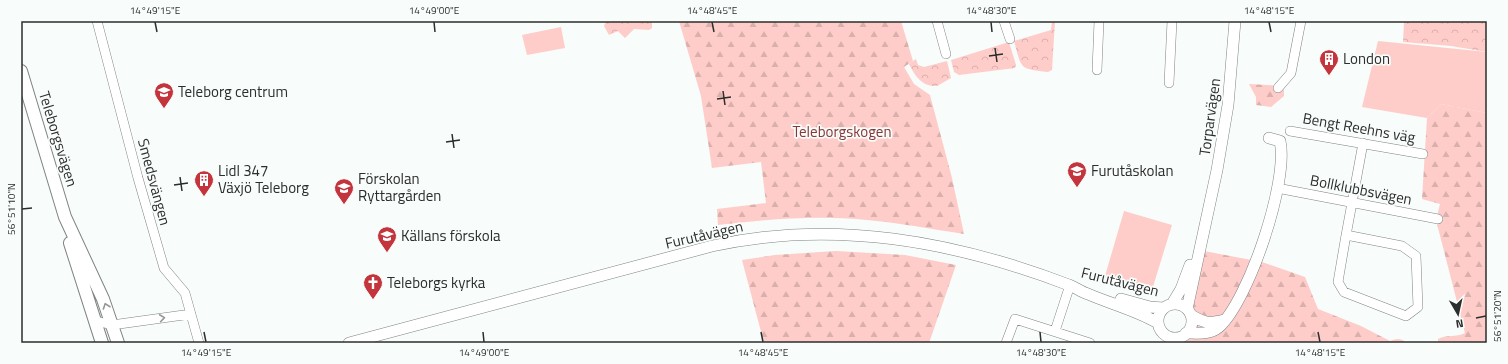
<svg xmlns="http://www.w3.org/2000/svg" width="1508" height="364" font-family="'Titillium Web',sans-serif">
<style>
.green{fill:#feccc9}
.forest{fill:url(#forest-firs)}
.park{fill:url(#park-crowns)}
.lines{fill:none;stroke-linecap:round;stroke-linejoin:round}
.minor-casing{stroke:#7f8382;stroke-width:10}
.tertiary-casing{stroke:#7f8382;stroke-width:12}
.secondary-casing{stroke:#7f8382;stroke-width:14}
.minor{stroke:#fff;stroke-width:9}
.tertiary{stroke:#fff;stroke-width:11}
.secondary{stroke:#fff;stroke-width:12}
.oneway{stroke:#969696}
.ticks{fill:none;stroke:#2c2e2d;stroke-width:1.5}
.labels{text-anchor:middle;stroke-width:3.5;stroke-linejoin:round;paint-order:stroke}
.poi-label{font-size:15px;fill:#2c2e2d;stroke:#f8fcfa;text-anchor:start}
.street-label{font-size:15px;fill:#2c2e2d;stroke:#f8fcfa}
.park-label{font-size:15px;fill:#863737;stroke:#f8fcfa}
.neatline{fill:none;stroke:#2c2e2d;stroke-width:1.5}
.ticks-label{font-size:10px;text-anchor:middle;fill:#2c2e2d}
</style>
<defs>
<pattern id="forest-firs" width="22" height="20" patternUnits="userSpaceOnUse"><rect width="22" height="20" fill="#feccc9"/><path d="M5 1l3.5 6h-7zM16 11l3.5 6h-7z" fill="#dab0ad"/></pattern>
<pattern id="park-crowns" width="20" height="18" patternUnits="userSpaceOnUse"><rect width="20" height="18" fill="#feccc9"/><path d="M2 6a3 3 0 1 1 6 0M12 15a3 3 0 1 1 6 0" fill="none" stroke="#dab0ad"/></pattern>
</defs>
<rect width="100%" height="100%" fill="#f8fcfa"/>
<path class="green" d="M 561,27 L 565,48 L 527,55 L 522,35 Z
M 1378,41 L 1487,52 L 1487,113 L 1441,104 L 1427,118 L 1362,107 Z
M 1124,211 L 1172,225 L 1152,290 L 1105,276 Z"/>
<path class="forest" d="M 679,21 L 901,21 L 913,61 L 904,67 L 914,84 L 930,95 L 952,178 L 964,234 C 932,229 900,223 867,220 C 818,215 768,219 718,225 L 717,209 L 766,203 L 761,162 L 712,168 L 701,96 Z
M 1249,84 L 1284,86 L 1284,96 L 1271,107 L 1256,105 L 1256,97 Z
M 1441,104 L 1487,113 L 1487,343 L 1438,343 L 1438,339 C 1447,334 1456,338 1465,333 L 1436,220 L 1440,204 L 1422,199 L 1427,118 Z
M 836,251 L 905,255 L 956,265 L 929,343 L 764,343 L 742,260 L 775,255 Z
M 1204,251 L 1262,262 L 1305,277 L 1318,309 L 1361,326 L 1390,341 C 1397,338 1401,338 1407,343 L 1179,343 L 1188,336 L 1195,324 L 1191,306 Z"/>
<path class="park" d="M 606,21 L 652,21 L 652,28 L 649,30 L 634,29 L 625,38 L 618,31 L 609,35 L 604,26 Z
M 1052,21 L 1055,21 L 1052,70 L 1048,72 C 1019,68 1022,70 1014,41 L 1051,30 Z
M 1404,21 L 1487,21 L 1487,52 L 1451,46 L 1403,42 Z
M 1009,42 L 1016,65 L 1015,68 L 959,75 L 954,72 L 951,60 Z
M 916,59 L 918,65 L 924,67 L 947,61 L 951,78 L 937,86 C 922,87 915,76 909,64 Z"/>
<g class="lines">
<defs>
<path id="minor" d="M 97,21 L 138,178 L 164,268 L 185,293 L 199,343
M 937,21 L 946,54
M 1004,21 L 1010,39
M 1097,70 L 1099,21
M 1169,83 L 1172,21
M 1278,88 L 1291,73 L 1301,21
M 1290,131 L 1423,154
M 1277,188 L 1438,219
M 1346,235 L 1402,246 L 1416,256 L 1418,307 L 1406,316 L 1344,292 L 1338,282 L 1346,235 L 1347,230 L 1363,143
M 96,321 L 112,325 L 191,314
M 1055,331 L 1070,285
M 1006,343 L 1015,319 L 1090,343"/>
<path id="tertiary" d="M 1121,299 L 1150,307 L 1163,308
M1158 321a17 17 0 1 1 34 0a17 17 0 1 1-34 0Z
M 1172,304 L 1181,289 L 1190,265
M 1187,309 L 1217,170 L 1228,105 L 1235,21
M 1191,315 C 1204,323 1208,324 1224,320
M 1186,333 C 1197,333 1210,335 1219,327 C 1249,300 1289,180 1280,141 L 1269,138
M 349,343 L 712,246 C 834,219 954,241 1069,285 C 1075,287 1081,292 1088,294 C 1111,304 1136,310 1158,323"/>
<path id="secondary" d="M 21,71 L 65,217 L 103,299 L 118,343
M 70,243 L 102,343"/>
</defs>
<use href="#minor" class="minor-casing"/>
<use href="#tertiary" class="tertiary-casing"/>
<use href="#secondary" class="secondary-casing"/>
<use href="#minor" class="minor"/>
<use href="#tertiary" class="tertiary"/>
<use href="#secondary" class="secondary"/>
</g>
<defs><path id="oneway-chevron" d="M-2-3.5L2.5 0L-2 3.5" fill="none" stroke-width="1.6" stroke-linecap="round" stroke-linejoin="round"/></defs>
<g class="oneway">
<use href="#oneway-chevron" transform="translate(106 306) rotate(-109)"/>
<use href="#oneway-chevron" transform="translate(162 318) rotate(-8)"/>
</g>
<path class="ticks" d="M 155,22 L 157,32M 434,22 L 435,32M 712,22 L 714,32M 991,22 L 992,32M 1269,22 L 1271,32M 995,48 L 997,62M 989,56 L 1003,54M 723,91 L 725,105M 717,99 L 731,97M 452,134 L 454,148M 446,142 L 460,140M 180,177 L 182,191M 174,185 L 188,183M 22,209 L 32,208M 1476,318 L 1486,316M 204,332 L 206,342M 483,332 L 484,342M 761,332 L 763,342M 1040,332 L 1041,342M 1318,332 L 1320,342"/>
<defs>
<symbol id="building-pin" viewBox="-11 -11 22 30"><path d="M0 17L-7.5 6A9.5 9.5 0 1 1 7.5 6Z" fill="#c3343c" stroke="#f8fcfa"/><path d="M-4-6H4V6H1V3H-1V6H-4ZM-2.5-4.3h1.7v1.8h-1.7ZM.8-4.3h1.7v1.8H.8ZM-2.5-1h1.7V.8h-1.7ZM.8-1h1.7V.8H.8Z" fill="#fff"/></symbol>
<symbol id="school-pin" viewBox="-11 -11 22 30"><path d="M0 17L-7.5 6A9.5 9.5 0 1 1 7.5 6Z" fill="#c3343c" stroke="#f8fcfa"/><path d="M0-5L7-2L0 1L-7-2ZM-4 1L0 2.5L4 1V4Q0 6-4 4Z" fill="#fff"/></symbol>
<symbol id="church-pin" viewBox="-11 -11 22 30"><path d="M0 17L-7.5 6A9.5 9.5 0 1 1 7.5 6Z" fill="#c3343c" stroke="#f8fcfa"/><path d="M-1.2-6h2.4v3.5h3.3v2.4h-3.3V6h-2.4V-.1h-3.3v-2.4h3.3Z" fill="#fff"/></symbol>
</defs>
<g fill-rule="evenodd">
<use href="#building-pin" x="1318" y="48" width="22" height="30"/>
<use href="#school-pin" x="153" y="81" width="22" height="30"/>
<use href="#school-pin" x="1066" y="160" width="22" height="30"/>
<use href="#building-pin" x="193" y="169" width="22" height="30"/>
<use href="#school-pin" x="333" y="177" width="22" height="30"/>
<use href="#school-pin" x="376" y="225" width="22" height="30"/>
<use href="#church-pin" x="362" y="272" width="22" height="30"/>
</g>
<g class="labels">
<g class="poi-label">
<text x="1343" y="64">London</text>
<text x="178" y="97">Teleborg centrum</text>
<text x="218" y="176">Lidl 347<tspan x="218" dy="17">Växjö Teleborg</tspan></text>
<text x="1091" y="176">Furutåskolan</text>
<text x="358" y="184">Förskolan<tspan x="358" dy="17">Ryttargården</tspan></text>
<text x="401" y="241">Källans förskola</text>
<text x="387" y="288">Teleborgs kyrka</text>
</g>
<g class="street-label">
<text transform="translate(1210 117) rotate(-82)" y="5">Torparvägen</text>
<text transform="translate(1359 128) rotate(10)" y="5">Bengt Reehns väg</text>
<text transform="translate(58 139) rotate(73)" y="5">Teleborgsvägen</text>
<text transform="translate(154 182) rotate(75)" y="5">Smedsvängen</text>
<text transform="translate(1361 190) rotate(11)" y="5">Bollklubbsvägen</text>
<text transform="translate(704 235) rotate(-13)" y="5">Furutåvägen</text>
<text transform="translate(1120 282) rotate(14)" y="5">Furutåvägen</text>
</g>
<g class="park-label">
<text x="842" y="137">Teleborgskogen</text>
</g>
</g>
<rect width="1508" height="364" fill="none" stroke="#f8fcfa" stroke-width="44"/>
<g transform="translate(1458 314) rotate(171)" stroke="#f8fcfa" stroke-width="3" paint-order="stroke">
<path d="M0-3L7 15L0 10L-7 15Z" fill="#2c2e2d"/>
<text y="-6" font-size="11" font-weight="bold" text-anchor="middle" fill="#2c2e2d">N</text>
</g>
<rect x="22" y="22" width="1464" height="320" class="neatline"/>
<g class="ticks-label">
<text x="155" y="14">14°49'15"E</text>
<text x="434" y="14">14°49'00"E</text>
<text x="712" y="14">14°48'45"E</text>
<text x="991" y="14">14°48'30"E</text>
<text x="1269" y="14">14°48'15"E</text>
<text transform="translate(11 209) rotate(-90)" y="4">56°51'10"N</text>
<text transform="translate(1497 316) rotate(-90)" y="4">56°51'20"N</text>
<text x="206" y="356">14°49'15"E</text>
<text x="484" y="356">14°49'00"E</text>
<text x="763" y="356">14°48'45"E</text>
<text x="1041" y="356">14°48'30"E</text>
<text x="1320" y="356">14°48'15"E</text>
</g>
</svg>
